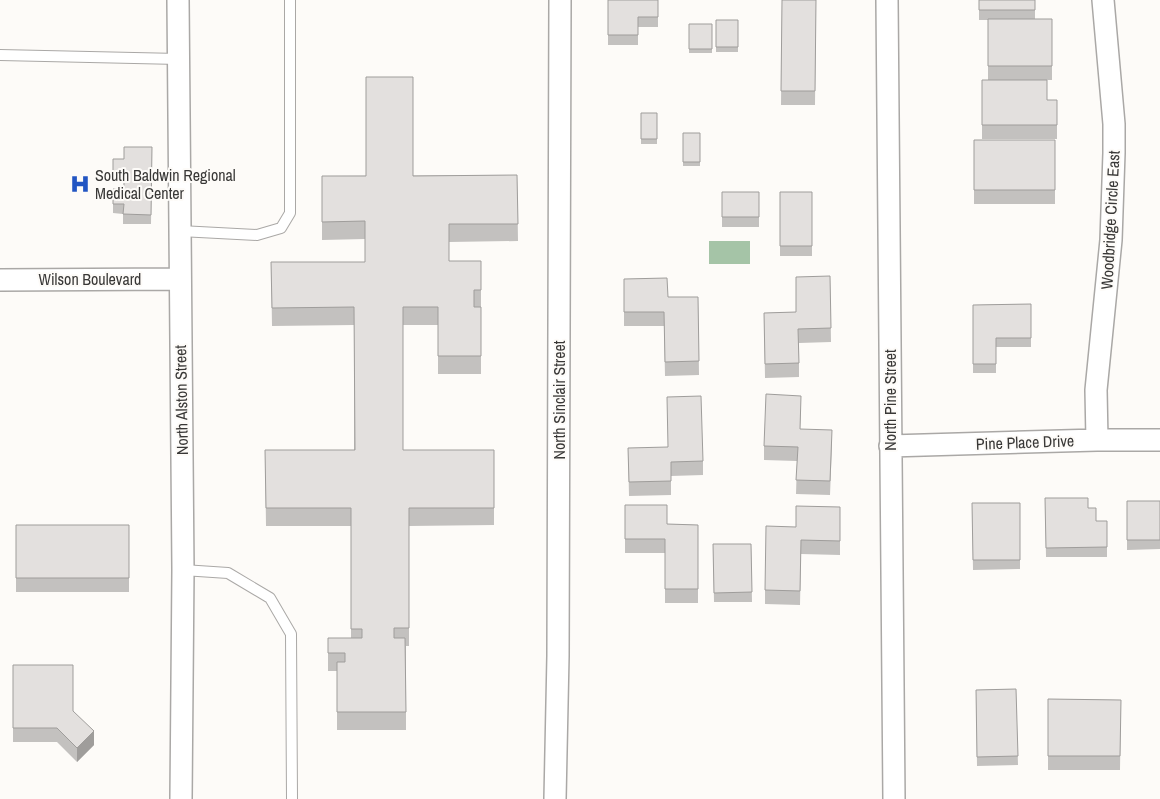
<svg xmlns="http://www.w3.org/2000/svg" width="1160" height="799" font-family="'Archivo Narrow',sans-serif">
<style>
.water{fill:#a5c4a7}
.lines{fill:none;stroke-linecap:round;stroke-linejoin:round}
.service-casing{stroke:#aaa8a6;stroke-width:12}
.minor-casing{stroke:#aaa8a6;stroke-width:24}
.service{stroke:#fff;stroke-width:10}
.minor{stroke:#fff;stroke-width:21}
.wall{fill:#c3c1bf}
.shaded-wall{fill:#9f9d9b}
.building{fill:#e3e0de;stroke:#9f9d9b}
.labels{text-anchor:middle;stroke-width:4;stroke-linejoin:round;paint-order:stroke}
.poi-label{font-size:16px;fill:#393837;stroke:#fdfbf8;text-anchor:start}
.street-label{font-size:16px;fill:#393837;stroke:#fdfbf8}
</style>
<rect width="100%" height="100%" fill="#fdfbf8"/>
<path class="water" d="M 709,241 L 750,241 L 750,264 L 709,264 Z"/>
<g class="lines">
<defs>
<path id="service" d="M 0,55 L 179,59
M 180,231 L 257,235 L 281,228 L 290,213 L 290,0
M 183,570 L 228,573 L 270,598 L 291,634 L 292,799"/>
<path id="minor" d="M 178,0 L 183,570 L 181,799
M 887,0 L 894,799
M 0,280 L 180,279
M 1097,440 L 1096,390 L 1111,240 L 1114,153 L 1114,124 L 1103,0
M 890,446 L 1097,440 L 1160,440
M 555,799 L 558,656 L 560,0"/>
</defs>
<use href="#service" class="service-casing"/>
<use href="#minor" class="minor-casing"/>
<use href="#service" class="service"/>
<use href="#minor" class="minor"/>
</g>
<path class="wall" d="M 608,0 L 658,0 L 658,27 L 638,27 L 638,45 L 608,45 Z
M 782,0 L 816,0 L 815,105 L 781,105 Z
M 979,0 L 1035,0 L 1035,19 L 1052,19 L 1052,80 L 988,80 L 988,20 L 979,20 Z
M 716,20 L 738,20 L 738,52 L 716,52 Z
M 689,24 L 712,24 L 712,53 L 689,53 Z
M 982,80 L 1047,100 L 1057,100 L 1057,139 L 982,139 Z
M 641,113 L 657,113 L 657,144 L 641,144 Z
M 683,133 L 700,133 L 700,166 L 683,166 Z
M 974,140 L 1055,140 L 1055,204 L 974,204 Z
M 152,147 L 151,224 L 123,224 L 123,214 L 113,213 L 113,189 L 124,189 L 124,182 L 113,182 L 113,159 L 124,159 Z
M 517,175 L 518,241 L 449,242 L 449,261 L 481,290 L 481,374 L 438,374 L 438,325 L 403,325 L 403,450 L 494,450 L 494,525 L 409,526 L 409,646 L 406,646 L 406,730 L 337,730 L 337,671 L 328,671 L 328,638 L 351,638 L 351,526 L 266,526 L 265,450 L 354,450 L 354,325 L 272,326 L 271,262 L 365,262 L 365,239 L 322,240 L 322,176 Z
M 722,192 L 759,192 L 759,227 L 722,227 Z
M 780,192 L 812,192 L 812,256 L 780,256 Z
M 830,276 L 831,342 L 799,343 L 799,377 L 765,378 L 764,313 L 796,312 Z
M 624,279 L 668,297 L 698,297 L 699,375 L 665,376 L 664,326 L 624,326 Z
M 1031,304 L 1031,347 L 996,347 L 996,373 L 973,373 L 973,305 Z
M 801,409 L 800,429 L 832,444 L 830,495 L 796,494 L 797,461 L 764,460 L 764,446 Z
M 628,448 L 703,461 L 703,475 L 671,476 L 671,495 L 629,496 Z
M 1045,498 L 1088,508 L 1096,521 L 1107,521 L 1107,557 L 1046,557 Z
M 1127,501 L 1160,501 L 1160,549 L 1127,550 Z
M 972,503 L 1020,503 L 1020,569 L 973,570 Z
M 625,505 L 667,524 L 698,525 L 698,603 L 665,603 L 665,553 L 625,553 Z
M 840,507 L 840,555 L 801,554 L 800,605 L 765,604 L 765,590 L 796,527 Z
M 16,525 L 129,525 L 129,592 L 16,592 Z
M 713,544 L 751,544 L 752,602 L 714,602 Z
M 13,665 L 73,711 L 94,745 L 77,762 L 57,742 L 13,742 Z
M 1016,689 L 1018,765 L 977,766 L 976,690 Z
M 1048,699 L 1121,700 L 1120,770 L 1048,770 Z"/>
<path class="shaded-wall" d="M 94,731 L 94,745 L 77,762 L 77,748 Z"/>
<path class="building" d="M 608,0 L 658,0 L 658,17 L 638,17 L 638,35 L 608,35 Z
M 782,0 L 816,0 L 815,91 L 781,91 Z
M 979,0 L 1035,0 L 1035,10 L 979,10 Z
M 988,19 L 1052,19 L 1052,66 L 988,66 Z
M 716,20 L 738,20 L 738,47 L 716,47 Z
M 689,24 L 712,24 L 712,49 L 689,49 Z
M 366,77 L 413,77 L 413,176 L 517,175 L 518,224 L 449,224 L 449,261 L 481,261 L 481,290 L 474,290 L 474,307 L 481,307 L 481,356 L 438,356 L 438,307 L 403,307 L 403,450 L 494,450 L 494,508 L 409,508 L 409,628 L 394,628 L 394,638 L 405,638 L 406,712 L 337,712 L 337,662 L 345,662 L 345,653 L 328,653 L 328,638 L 362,638 L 362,629 L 351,629 L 351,508 L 266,508 L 265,450 L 355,450 L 354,307 L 272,308 L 271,262 L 365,262 L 365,221 L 322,222 L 322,176 L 366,176 Z
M 982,80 L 1047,80 L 1047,100 L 1057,100 L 1057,125 L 982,125 Z
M 641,113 L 657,113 L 657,139 L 641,139 Z
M 683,133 L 700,133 L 700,162 L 683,162 Z
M 974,140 L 1055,140 L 1055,190 L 974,190 Z
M 124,147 L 152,147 L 151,215 L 123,214 L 124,204 L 113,204 L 113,189 L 124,189 L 124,172 L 113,172 L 113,159 L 124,159 Z
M 722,192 L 759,192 L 759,217 L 722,217 Z
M 780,192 L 812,192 L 812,246 L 780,246 Z
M 830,276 L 831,328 L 798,329 L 799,363 L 765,364 L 764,313 L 796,312 L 796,277 Z
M 667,278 L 668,297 L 698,297 L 699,361 L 665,362 L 664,312 L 624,312 L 624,279 Z
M 1031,304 L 1031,338 L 996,338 L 996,364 L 973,364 L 973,305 Z
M 766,394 L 801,396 L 800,429 L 832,430 L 830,481 L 796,480 L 798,447 L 764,446 Z
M 701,396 L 703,461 L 671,462 L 671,481 L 629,482 L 628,448 L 668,447 L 667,397 Z
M 1045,498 L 1088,498 L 1088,508 L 1096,508 L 1096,521 L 1107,521 L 1107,547 L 1046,548 Z
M 1127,501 L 1160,501 L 1160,540 L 1127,540 Z
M 972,503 L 1020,503 L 1020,560 L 973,560 Z
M 625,505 L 667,505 L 667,524 L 698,525 L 698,589 L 665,589 L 665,539 L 625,539 Z
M 796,506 L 840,507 L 840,541 L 801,540 L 800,591 L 765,590 L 766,526 L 796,527 Z
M 16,525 L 129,525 L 129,578 L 16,578 Z
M 713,544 L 751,544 L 752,592 L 714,593 Z
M 13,665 L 73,665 L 73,711 L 94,731 L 77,748 L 57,728 L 13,728 Z
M 1016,689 L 1018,756 L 977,757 L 976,690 Z
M 1048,699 L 1121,700 L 1120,756 L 1048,756 Z"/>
<defs>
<symbol id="hospital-bare" viewBox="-9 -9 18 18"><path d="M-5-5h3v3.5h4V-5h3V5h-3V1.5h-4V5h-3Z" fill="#2255c2" stroke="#fdfbf8" stroke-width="2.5" paint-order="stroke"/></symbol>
</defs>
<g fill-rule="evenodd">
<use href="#hospital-bare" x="66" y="170" width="28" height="28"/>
</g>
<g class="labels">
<g class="poi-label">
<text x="95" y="181">South Baldwin Regional<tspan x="95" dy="18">Medical Center</tspan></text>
</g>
<g class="street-label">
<text transform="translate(1110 220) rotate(-87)" y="6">Woodbridge Circle East</text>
<text x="90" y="285">Wilson Boulevard</text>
<text transform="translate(181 400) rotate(-91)" y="6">North Alston Street</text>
<text transform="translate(559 400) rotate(-90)" y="6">North Sinclair Street</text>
<text transform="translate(890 400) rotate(-90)" y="6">North Pine Street</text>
<text transform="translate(1025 442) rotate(-2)" y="6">Pine Place Drive</text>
</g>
</g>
</svg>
